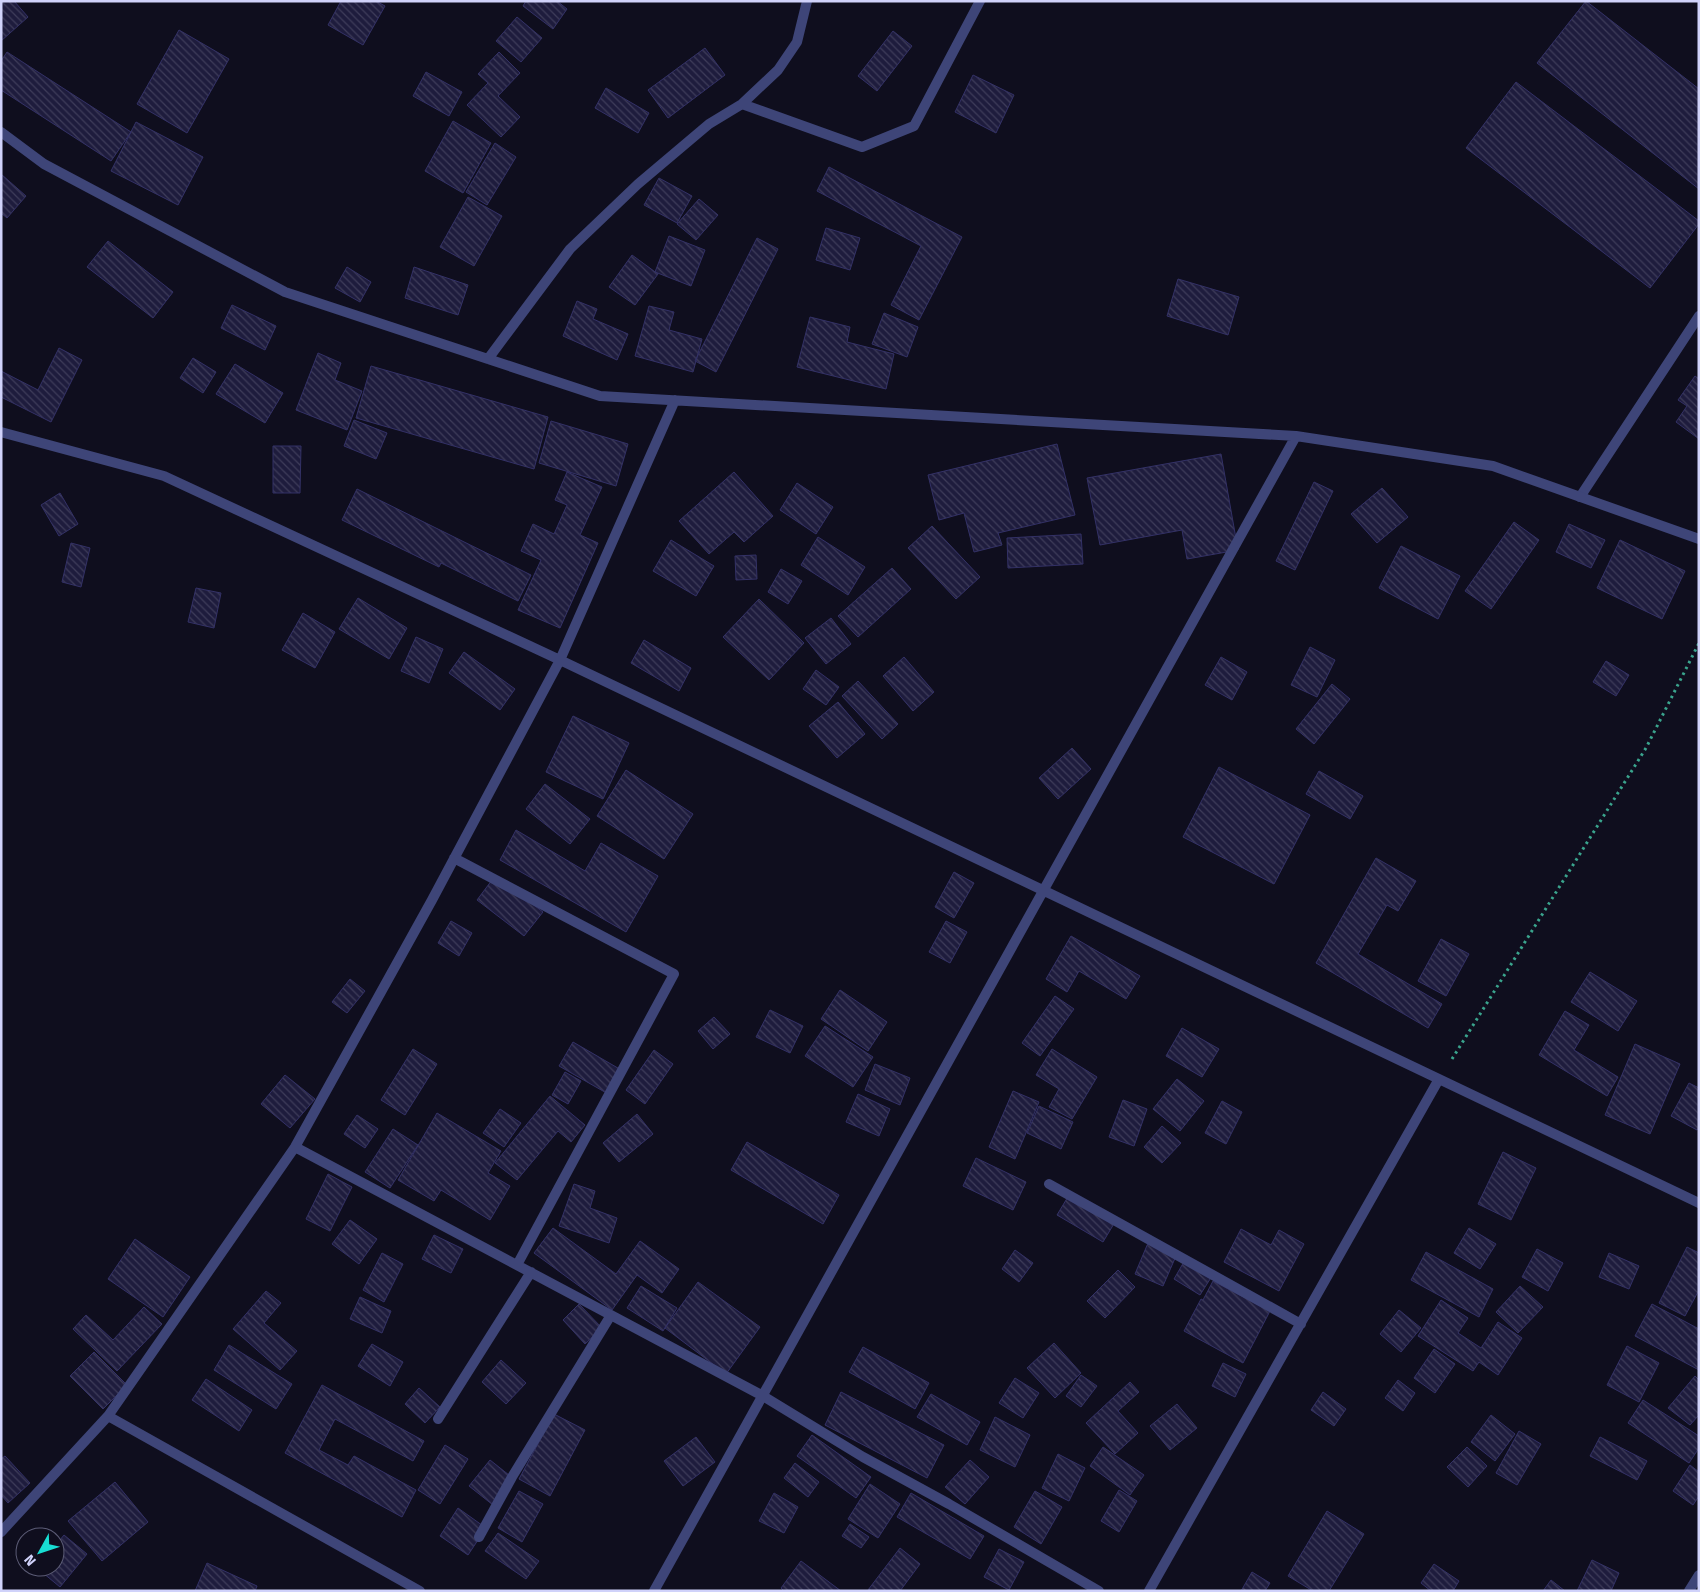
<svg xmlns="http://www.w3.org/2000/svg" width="1700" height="1592" font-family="'Fira Sans',sans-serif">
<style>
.building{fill:url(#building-back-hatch);stroke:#333166}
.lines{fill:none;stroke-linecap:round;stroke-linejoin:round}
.path{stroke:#3aa48d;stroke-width:3;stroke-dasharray:2.5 4;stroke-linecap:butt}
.lane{stroke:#3e4578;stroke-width:10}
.street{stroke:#3e4578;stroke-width:10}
</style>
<defs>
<pattern id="building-back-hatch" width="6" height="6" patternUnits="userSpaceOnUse" patternTransform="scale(1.25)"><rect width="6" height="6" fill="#1e1c3d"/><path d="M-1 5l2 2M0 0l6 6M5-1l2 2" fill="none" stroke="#3e3c5a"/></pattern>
</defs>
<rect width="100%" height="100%" fill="#0f0e1e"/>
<path class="building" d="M 1,1 L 14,1 L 28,17 L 1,41 Z
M 341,1 L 376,1 L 385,6 L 363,45 L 328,25 Z
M 526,1 L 557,1 L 567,9 L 553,29 L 523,6 Z
M 1586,1 L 1699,89 L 1699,189 L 1537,63 Z
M 517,17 L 542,38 L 521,62 L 496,41 Z
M 179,30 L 229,59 L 187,133 L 137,104 Z
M 893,31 L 912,46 L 877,91 L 858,76 Z
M 705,48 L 725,75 L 668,118 L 648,90 Z
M 7,52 L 131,132 L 111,161 L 1,90 L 1,61 Z
M 499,52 L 520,73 L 498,96 L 520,117 L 501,137 L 467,105 L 488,83 L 478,74 Z
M 426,72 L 462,92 L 449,116 L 413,96 Z
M 973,75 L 1014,95 L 996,133 L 955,112 Z
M 1516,82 L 1699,221 L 1699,224 L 1650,288 L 1466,148 Z
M 606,88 L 649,113 L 638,133 L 595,108 Z
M 453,121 L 491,143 L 463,193 L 425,171 Z
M 136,122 L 203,157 L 178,205 L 111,171 Z
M 495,143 L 516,157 L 487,205 L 466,192 Z
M 829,167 L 962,237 L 919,320 L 891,305 L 921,246 L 817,191 Z
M 1,174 L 26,196 L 7,218 L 1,213 Z
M 659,178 L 692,196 L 677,223 L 644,205 Z
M 468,197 L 502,216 L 474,266 L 440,247 Z
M 699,199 L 718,215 L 696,240 L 677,224 Z
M 826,228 L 860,238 L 850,270 L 816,260 Z
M 669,236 L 705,250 L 691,286 L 655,272 Z
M 757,238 L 778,249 L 716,372 L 695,361 Z
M 108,241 L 173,292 L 153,318 L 87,267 Z
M 632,255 L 658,274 L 635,305 L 609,287 Z
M 347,267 L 371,282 L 360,302 L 335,288 Z
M 414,267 L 468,285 L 458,315 L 405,298 Z
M 1178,279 L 1239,297 L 1228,335 L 1167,316 Z
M 577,301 L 597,309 L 593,319 L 628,334 L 617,360 L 563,336 Z
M 232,305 L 276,326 L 265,350 L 221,328 Z
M 649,306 L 674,312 L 669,330 L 702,339 L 693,372 L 635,356 Z
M 884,313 L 918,327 L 907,357 L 872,344 Z
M 810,317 L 850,327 L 847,342 L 894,354 L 886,389 L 797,367 Z
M 59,348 L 82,360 L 51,422 L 1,397 L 1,371 L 38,390 Z
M 318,353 L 341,363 L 335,380 L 362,391 L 347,430 L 296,410 Z
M 193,358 L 216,372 L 203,393 L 180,378 Z
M 235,364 L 283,393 L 265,423 L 216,394 Z
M 371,366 L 548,417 L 534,469 L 356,418 Z
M 1695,376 L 1699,379 L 1699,439 L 1676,422 L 1687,406 L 1678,400 Z
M 354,420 L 387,433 L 376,459 L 344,446 Z
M 551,421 L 628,444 L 616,486 L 539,463 Z
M 1057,444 L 1075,515 L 998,533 L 1002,545 L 974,552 L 964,513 L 939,520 L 928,475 Z
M 273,446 L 301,446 L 300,493 L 273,493 Z
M 1221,454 L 1238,550 L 1187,559 L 1182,530 L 1100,545 L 1087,478 Z
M 567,472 L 602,487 L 580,535 L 598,543 L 560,628 L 518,610 L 541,560 L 521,551 L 533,524 L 554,534 L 567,505 L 555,500 Z
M 734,472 L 773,516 L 744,542 L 734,532 L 709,554 L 679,521 Z
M 1314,482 L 1333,491 L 1295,570 L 1276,561 Z
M 797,483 L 833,507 L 816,534 L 780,510 Z
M 1382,488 L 1408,517 L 1377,543 L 1351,514 Z
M 357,489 L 531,575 L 518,601 L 441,563 L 439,567 L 342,520 Z
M 60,493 L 78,524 L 59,536 L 41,505 Z
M 1514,522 L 1539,540 L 1491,609 L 1465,591 Z
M 1569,524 L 1605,540 L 1591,568 L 1556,552 Z
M 932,526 L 980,577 L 956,599 L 908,548 Z
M 1081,534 L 1083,564 L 1008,568 L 1007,538 Z
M 818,537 L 865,567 L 848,595 L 801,565 Z
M 671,540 L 714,566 L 696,596 L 653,571 Z
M 1620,540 L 1685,571 L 1662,619 L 1597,588 Z
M 71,543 L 90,548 L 81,587 L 62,582 Z
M 1401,546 L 1460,576 L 1438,619 L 1379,588 Z
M 756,555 L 757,579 L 736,580 L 735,556 Z
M 892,568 L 911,589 L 858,637 L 838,616 Z
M 781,569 L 802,581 L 788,604 L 768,592 Z
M 196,588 L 221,593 L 214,628 L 188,622 Z
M 358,598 L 407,628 L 389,659 L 339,629 Z
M 759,599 L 804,643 L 769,680 L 723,637 Z
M 303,613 L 335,632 L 315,668 L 282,650 Z
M 831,618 L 851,644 L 826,664 L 805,638 Z
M 416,637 L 443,649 L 429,683 L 401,671 Z
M 644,640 L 691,668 L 679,691 L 631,663 Z
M 1310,647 L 1335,660 L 1317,697 L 1291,685 Z
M 464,652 L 515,689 L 500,710 L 449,673 Z
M 904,657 L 934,692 L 913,711 L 883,676 Z
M 1221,657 L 1247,672 L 1232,700 L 1205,685 Z
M 1606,661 L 1629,675 L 1616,696 L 1593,682 Z
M 816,670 L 839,687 L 826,705 L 803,689 Z
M 858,681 L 898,724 L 882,739 L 842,696 Z
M 1332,684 L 1350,699 L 1314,744 L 1296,729 Z
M 838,702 L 865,734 L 837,758 L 809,726 Z
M 573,716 L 629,743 L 603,799 L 546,772 Z
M 1072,748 L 1091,769 L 1058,799 L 1039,778 Z
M 1219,767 L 1310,815 L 1274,884 L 1183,837 Z
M 626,770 L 693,814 L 664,859 L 597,816 Z
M 1319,771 L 1363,796 L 1350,819 L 1306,794 Z
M 545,784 L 590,819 L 570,844 L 526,809 Z
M 516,830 L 585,871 L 601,843 L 658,876 L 626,932 L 500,860 Z
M 1376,858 L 1416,881 L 1398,911 L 1387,905 L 1358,954 L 1442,1004 L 1428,1028 L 1316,963 Z
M 954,872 L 974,883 L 954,918 L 935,907 Z
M 495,876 L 543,912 L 524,936 L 477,900 Z
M 451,921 L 472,933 L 459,956 L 438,943 Z
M 946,921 L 967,932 L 950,963 L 929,952 Z
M 1071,936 L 1140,976 L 1126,999 L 1079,971 L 1067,992 L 1046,979 Z
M 1441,939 L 1469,954 L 1446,996 L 1418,981 Z
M 1590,972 L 1637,1001 L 1618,1031 L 1571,1002 Z
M 350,979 L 365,991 L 347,1013 L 332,1002 Z
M 840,990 L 887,1022 L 868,1051 L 821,1019 Z
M 1055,996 L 1074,1009 L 1040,1056 L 1022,1043 Z
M 770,1010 L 803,1026 L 790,1053 L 756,1037 Z
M 1565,1011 L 1589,1025 L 1574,1050 L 1618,1077 L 1607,1096 L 1539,1055 Z
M 714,1017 L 730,1034 L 713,1049 L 698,1031 Z
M 825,1026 L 873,1057 L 853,1087 L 805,1056 Z
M 1182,1028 L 1219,1049 L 1202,1077 L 1166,1056 Z
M 573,1042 L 623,1071 L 610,1095 L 559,1066 Z
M 1635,1044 L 1680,1064 L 1650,1134 L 1605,1115 Z
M 413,1049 L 437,1064 L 405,1115 L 381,1100 Z
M 1052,1049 L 1097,1077 L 1072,1119 L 1049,1107 L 1059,1089 L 1036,1075 Z
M 654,1050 L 673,1064 L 645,1104 L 626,1090 Z
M 875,1064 L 910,1078 L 900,1105 L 865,1090 Z
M 565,1072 L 581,1081 L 568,1104 L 552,1095 Z
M 285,1075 L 315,1099 L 290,1128 L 261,1104 Z
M 1177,1079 L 1204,1101 L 1180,1131 L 1153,1109 Z
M 1689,1083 L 1699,1088 L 1699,1127 L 1697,1130 L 1671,1116 Z
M 1013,1091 L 1039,1102 L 1015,1159 L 989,1147 Z
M 858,1094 L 890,1109 L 879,1136 L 846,1122 Z
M 550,1096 L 585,1125 L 571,1142 L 558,1131 L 517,1180 L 495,1163 Z
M 1123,1100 L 1147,1109 L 1134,1146 L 1109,1137 Z
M 1222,1101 L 1242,1112 L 1226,1144 L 1205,1133 Z
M 1039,1106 L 1073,1122 L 1061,1149 L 1027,1133 Z
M 500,1109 L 521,1123 L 504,1147 L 483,1133 Z
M 437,1113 L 501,1151 L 488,1173 L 510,1186 L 490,1220 L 441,1190 L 434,1201 L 398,1180 Z
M 637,1114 L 653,1134 L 619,1162 L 603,1143 Z
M 357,1115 L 378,1129 L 365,1148 L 344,1134 Z
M 1162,1126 L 1181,1143 L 1162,1163 L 1144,1147 Z
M 393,1129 L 418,1145 L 390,1188 L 365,1172 Z
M 747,1142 L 839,1195 L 823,1224 L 731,1170 Z
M 1503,1152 L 1536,1168 L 1511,1220 L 1478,1204 Z
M 976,1158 L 1026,1182 L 1013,1210 L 963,1186 Z
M 328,1174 L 352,1187 L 330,1231 L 306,1219 Z
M 574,1184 L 595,1191 L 590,1208 L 617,1218 L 609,1243 L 559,1226 Z
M 1069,1195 L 1115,1222 L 1103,1242 L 1057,1215 Z
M 350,1220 L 377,1239 L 359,1264 L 332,1244 Z
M 553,1228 L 616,1274 L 640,1241 L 679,1269 L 662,1293 L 637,1275 L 612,1310 L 534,1253 Z
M 1469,1228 L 1496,1244 L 1480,1269 L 1454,1253 Z
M 1241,1229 L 1271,1245 L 1279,1230 L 1304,1244 L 1279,1291 L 1224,1262 Z
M 434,1235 L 463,1249 L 451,1273 L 422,1259 Z
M 135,1239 L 190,1277 L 163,1317 L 108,1279 Z
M 1148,1243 L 1176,1256 L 1163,1286 L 1135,1274 Z
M 1687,1247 L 1699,1253 L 1699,1290 L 1685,1316 L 1659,1303 Z
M 1537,1249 L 1563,1263 L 1548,1291 L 1522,1277 Z
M 1015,1250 L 1033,1263 L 1019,1282 L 1002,1269 Z
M 1426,1252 L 1493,1289 L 1479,1317 L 1411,1280 Z
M 382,1253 L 403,1264 L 384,1302 L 363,1290 Z
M 1609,1253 L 1639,1266 L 1629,1289 L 1599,1277 Z
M 1185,1260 L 1212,1276 L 1200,1295 L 1174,1279 Z
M 1118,1270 L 1135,1287 L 1105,1318 L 1087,1301 Z
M 1213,1281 L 1270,1311 L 1243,1363 L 1184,1331 L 1201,1299 L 1203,1300 Z
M 698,1282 L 760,1327 L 726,1374 L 665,1328 Z
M 641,1286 L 677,1308 L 663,1331 L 627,1308 Z
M 1520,1286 L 1543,1307 L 1518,1333 L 1496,1312 Z
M 266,1291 L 281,1303 L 264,1323 L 297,1351 L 280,1370 L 233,1329 Z
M 360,1297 L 391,1311 L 382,1333 L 350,1319 Z
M 1441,1300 L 1468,1318 L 1458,1333 L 1481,1348 L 1498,1322 L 1522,1338 L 1498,1375 L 1479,1362 L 1473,1371 L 1418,1336 Z
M 579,1304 L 602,1328 L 585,1344 L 563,1320 Z
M 1652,1304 L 1699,1329 L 1699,1370 L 1635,1336 Z
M 144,1307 L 162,1324 L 117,1371 L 73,1329 L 86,1315 L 113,1340 Z
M 1399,1310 L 1421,1328 L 1401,1352 L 1380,1334 Z
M 1054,1343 L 1081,1373 L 1055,1398 L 1027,1368 Z
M 372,1344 L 403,1362 L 390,1386 L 358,1366 Z
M 229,1345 L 292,1384 L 276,1409 L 214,1370 Z
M 1627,1346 L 1659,1363 L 1639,1402 L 1607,1385 Z
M 863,1347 L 929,1383 L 915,1409 L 849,1372 Z
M 1434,1349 L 1455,1364 L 1435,1393 L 1414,1378 Z
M 94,1352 L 127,1385 L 103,1409 L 70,1376 Z
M 501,1360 L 526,1383 L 506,1404 L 482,1382 Z
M 1223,1363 L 1246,1374 L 1235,1397 L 1212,1386 Z
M 1081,1375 L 1097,1386 L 1081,1407 L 1066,1396 Z
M 1695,1376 L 1699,1380 L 1699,1415 L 1690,1425 L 1668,1408 Z
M 1015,1378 L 1039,1393 L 1023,1418 L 999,1403 Z
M 206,1379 L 252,1410 L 239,1431 L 192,1400 Z
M 1398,1380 L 1415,1393 L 1403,1411 L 1385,1398 Z
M 1130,1382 L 1139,1392 L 1118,1411 L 1138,1433 L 1115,1454 L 1086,1423 Z
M 322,1385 L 424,1441 L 413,1461 L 335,1419 L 319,1450 L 348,1465 L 354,1456 L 416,1490 L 402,1517 L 285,1453 Z
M 419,1388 L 440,1407 L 425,1423 L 405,1404 Z
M 841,1392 L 944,1445 L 927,1478 L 825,1425 Z
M 1323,1392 L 1346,1409 L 1334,1426 L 1311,1410 Z
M 931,1394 L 980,1422 L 967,1445 L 917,1417 Z
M 1643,1400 L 1699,1436 L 1699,1448 L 1689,1463 L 1628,1423 Z
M 1177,1404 L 1197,1428 L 1170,1450 L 1150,1426 Z
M 554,1414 L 585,1430 L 550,1496 L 519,1479 Z
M 1491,1415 L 1515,1434 L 1495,1461 L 1471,1442 Z
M 995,1417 L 1030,1435 L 1015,1467 L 980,1450 Z
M 1519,1431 L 1541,1444 L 1517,1485 L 1496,1473 Z
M 812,1435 L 871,1477 L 856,1498 L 797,1456 Z
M 696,1437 L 715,1462 L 683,1486 L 664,1461 Z
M 1600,1437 L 1647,1461 L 1637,1480 L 1590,1456 Z
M 445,1445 L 468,1459 L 440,1504 L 418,1490 Z
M 1103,1447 L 1144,1475 L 1130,1495 L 1090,1466 Z
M 1467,1447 L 1487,1466 L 1468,1487 L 1447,1467 Z
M 1058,1454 L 1085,1468 L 1069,1501 L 1042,1488 Z
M 5,1456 L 30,1483 L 8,1503 L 1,1495 L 1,1459 Z
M 490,1460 L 514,1479 L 493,1505 L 469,1486 Z
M 970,1460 L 989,1477 L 965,1504 L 945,1487 Z
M 795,1463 L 819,1482 L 808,1497 L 784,1478 Z
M 1690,1465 L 1699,1472 L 1699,1496 L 1693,1505 L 1673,1491 Z
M 115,1482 L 148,1522 L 102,1561 L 68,1521 Z
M 870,1484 L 900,1504 L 878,1538 L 848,1519 Z
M 1119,1490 L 1137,1501 L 1119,1532 L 1101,1521 Z
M 519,1491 L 543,1504 L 522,1542 L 498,1528 Z
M 1035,1491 L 1062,1507 L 1041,1544 L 1014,1527 Z
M 774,1493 L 798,1507 L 784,1533 L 759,1521 Z
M 911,1493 L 984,1536 L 970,1559 L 897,1517 Z
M 458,1508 L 486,1528 L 468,1555 L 440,1536 Z
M 1327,1511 L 1364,1534 L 1329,1591 L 1313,1591 L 1288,1576 Z
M 850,1524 L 869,1537 L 861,1548 L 842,1536 Z
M 498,1533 L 539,1561 L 526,1579 L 485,1551 Z
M 64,1535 L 87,1554 L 60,1587 L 37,1568 L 55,1567 L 55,1546 Z
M 900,1548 L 920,1564 L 900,1591 L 870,1591 L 868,1590 Z
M 999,1549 L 1024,1562 L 1009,1590 L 984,1577 Z
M 1592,1560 L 1619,1573 L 1611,1591 L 1577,1591 Z
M 801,1561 L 841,1591 L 784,1591 L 781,1588 Z
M 207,1563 L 257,1586 L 255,1591 L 195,1591 Z
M 1434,1564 L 1459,1581 L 1453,1591 L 1431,1591 L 1421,1583 Z
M 1252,1572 L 1270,1583 L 1265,1591 L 1241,1591 Z
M 1551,1580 L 1565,1591 L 1543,1591 Z"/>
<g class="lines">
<path class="path" d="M 1452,1059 L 1646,748 L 1699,643"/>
<path class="lane" d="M 1580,497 L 1699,316"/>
<path class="street" d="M 742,104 L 862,147 L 914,126 L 980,1
M 1,132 L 44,164 L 285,292 L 600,396 L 1296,436 L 1493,466 L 1699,539
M 488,359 L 570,249 L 638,184 L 709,124 L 742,104 L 778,70 L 797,42 L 807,1
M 1,432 L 164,476 L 560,660 L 1699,1203
M 454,858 L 674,974 L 517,1265
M 295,1147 L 763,1396 L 863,1457 L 949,1504 L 1099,1591
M 1049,1184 L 1301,1324
M 108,1416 L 420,1591
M 438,1419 L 531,1272
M 1,1532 L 108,1416 L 295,1147 L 432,900 L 560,660 L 675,400
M 479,1537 L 512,1477 L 611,1315
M 654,1591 L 1296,436
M 1149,1591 L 1439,1079
M 1689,1591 L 1699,1575"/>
</g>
<rect width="1700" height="1592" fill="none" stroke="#d0d2fa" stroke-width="5"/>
<g transform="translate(40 1552) rotate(230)"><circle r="24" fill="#0f0e1e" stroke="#5c5c76"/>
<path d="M0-4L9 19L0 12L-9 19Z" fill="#18ded3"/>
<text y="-8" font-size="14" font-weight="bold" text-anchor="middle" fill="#d0d2fa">N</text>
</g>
</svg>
